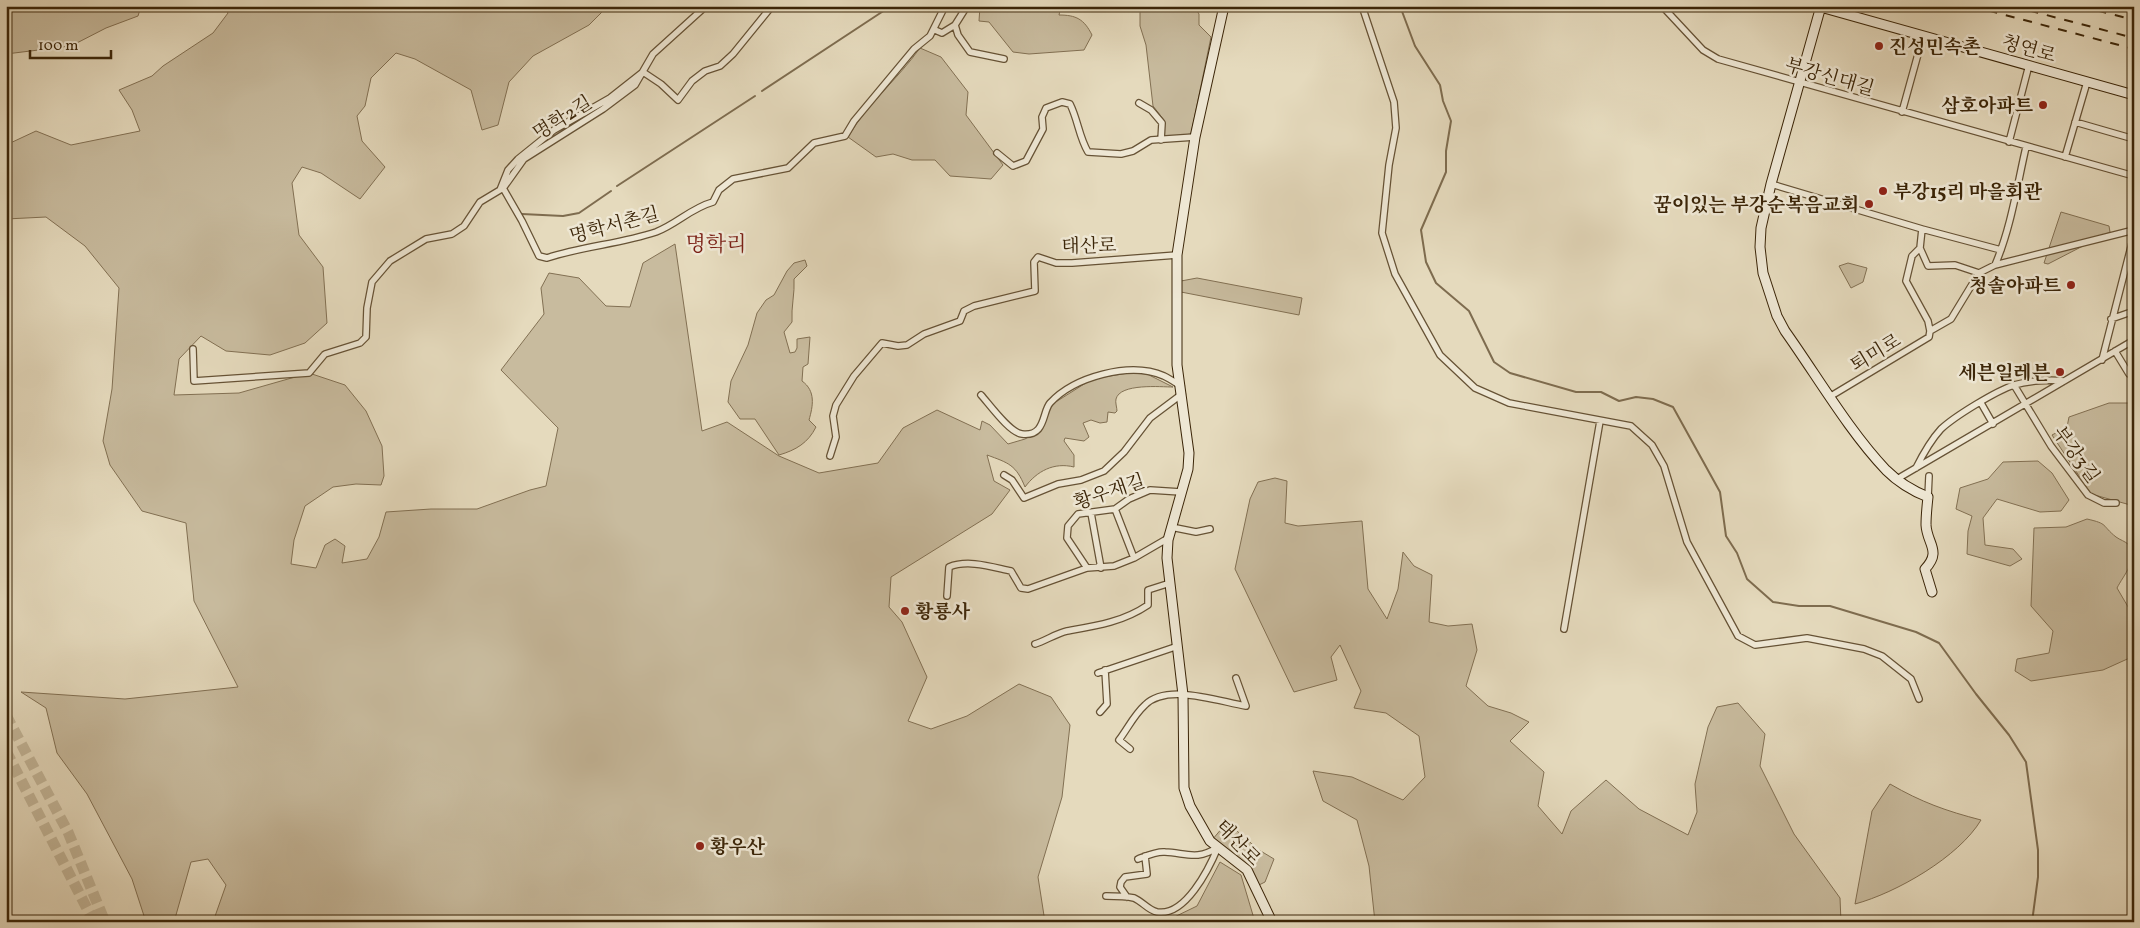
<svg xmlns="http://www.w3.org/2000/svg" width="2140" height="928" font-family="Vollkorn,'Noto Serif KR',serif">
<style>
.green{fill:#c8bb9e;stroke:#827053}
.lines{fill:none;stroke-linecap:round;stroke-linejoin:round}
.stream{stroke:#7e6c4f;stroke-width:2}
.highway-tunnel{stroke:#c3b699;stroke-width:11;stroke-dasharray:11 5.5;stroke-linecap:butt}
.street-casing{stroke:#665235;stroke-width:8}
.secondary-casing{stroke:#3b2508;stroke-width:11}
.street{stroke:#eee7d4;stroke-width:5.5}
.secondary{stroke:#eee7d4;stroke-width:9}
.rail{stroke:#3b2508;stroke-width:2;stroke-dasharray:9 9;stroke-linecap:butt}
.poi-dot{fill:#8f2418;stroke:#eee7d4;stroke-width:2}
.labels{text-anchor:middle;stroke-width:5;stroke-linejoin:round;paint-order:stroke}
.poi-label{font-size:19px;font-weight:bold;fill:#3b2508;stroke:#eee7d4;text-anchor:start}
.street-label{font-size:19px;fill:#3b2508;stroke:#eee7d4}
.quarter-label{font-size:21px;fill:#7a1f14;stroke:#eee7d4}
</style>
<rect width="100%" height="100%" fill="#e5dabd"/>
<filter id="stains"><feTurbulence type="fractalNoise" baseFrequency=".004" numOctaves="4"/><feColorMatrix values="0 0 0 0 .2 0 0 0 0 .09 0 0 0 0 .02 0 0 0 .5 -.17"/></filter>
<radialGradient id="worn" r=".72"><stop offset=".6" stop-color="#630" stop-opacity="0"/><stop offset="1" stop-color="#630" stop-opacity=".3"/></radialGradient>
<path class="green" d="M 6,6 L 141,6 L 138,16 L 106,28 L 71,46 L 6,54 Z
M 224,6 L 608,6 L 589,25 L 533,56 L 509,82 L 498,125 L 482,130 L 471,90 L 415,59 L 396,53 L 371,78 L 365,106 L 357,116 L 362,141 L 385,167 L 360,199 L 321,173 L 302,167 L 292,183 L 299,235 L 323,267 L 327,323 L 305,343 L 270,355 L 226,351 L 201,336 L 179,359 L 174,395 L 239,393 L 309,373 L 345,385 L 366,411 L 382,446 L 384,476 L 381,485 L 356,484 L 333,487 L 305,506 L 294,540 L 291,564 L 316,568 L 325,545 L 335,539 L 345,546 L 342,563 L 367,559 L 379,537 L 386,512 L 431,509 L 477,509 L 530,490 L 546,486 L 558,428 L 501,370 L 544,314 L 541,288 L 549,273 L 579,278 L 606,306 L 630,307 L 643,263 L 675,244 L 702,431 L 727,422 L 779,456 L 819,473 L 878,463 L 903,428 L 937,410 L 980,430 L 982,421 L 990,425 L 1008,444 L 1025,439 L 1041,430 L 1051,405 L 1092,379 L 1128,373 L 1147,374 L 1173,387 C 1161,387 1120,383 1116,399 C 1115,402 1117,408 1117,411 L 1115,413 L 1108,412 L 1107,422 L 1100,423 L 1091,420 L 1083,423 L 1089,437 L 1084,441 L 1065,438 L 1064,441 L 1074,455 L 1074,467 C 1054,462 1037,471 1025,487 C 1016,465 1009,463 987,455 L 994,481 L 1010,490 L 992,514 L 891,577 L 889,607 L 902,622 L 927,677 L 908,721 L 931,729 L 967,716 L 1019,684 L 1051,697 L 1070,725 L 1062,797 L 1038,877 L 1045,922 L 213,922 L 226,885 L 208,859 L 191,862 L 174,922 L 146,922 L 132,879 L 87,794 L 57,753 L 46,708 L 21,692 L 125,699 L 238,687 L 194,601 L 186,523 L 142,511 L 110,465 L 103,441 L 112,389 L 119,288 L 85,246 L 46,217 L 6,219 L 6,145 L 36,131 L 71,145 L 140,131 L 132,110 L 119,90 L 152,76 L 163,66 L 213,33 L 228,13 Z
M 980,6 L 1061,6 L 1059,15 C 1076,15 1084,19 1092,35 L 1084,50 L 1029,54 L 1013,52 L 989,22 L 979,21 Z
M 1140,6 L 1194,6 L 1199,14 L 1199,25 L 1211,37 L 1191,134 L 1163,138 L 1164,120 L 1153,106 L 1146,45 L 1140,26 Z
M 920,48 L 941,57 L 968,92 L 966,115 L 1003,165 L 991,179 L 950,176 L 935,160 L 912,160 L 893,154 L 876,157 L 848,137 C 867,104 898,79 920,48 Z
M 2061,212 L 2109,226 L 2110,232 L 2048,264 L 2044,263 Z
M 805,260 L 807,266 L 794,279 C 795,293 791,307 792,322 L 784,332 L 790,353 L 795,352 L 797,348 L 797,339 L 810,337 L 808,364 L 803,367 L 802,381 C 816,391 813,406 809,420 L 816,427 C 808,443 796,450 779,455 L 755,419 L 740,419 L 728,402 L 731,381 L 748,345 L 757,313 L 766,300 L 774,295 L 787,271 L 794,263 Z
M 1848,263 L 1867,268 L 1863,282 L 1851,288 L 1839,266 Z
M 1197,278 L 1302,298 L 1299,315 L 1181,292 L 1181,281 Z
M 2109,403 L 2134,403 L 2134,506 L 2091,494 L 2052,435 L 2067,427 L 2069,417 Z
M 2038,461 L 2052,473 L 2069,500 L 2061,511 L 2040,512 L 1997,499 L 1983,518 L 1985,545 L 2013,549 L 2022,559 L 2010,566 L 1967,554 L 1968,531 L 1972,516 L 1956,509 L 1960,488 L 1988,479 L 2003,462 Z
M 1275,478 L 1287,481 L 1285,523 L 1298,526 L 1362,521 L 1368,589 L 1387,619 L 1398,589 L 1403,552 L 1414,566 L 1432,575 L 1429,622 L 1448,626 L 1472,624 L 1477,650 L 1466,686 L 1488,706 L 1511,713 L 1529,722 L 1510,741 L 1544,772 L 1538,806 L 1562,834 L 1571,811 L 1606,780 L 1639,809 L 1688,835 L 1697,812 L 1695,784 L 1708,727 L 1717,707 L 1738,703 L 1765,734 L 1760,766 L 1794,834 L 1840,898 L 1841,922 L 1375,922 L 1369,866 L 1357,820 L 1323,801 L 1313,771 L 1352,777 L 1403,800 L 1425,777 L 1419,736 L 1386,713 L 1354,708 L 1361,691 L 1340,645 L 1331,657 L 1337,680 L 1294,692 L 1235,569 L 1250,499 L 1258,482 Z
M 2087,519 C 2109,524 2101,525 2116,537 C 2120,540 2125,541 2129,545 C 2140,557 2123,576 2117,588 L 2134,617 L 2134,656 L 2103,670 L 2031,681 L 2015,671 L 2017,659 L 2049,653 L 2053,631 L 2031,606 L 2034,528 L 2066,527 Z
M 1890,784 C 1921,802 1946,811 1981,820 C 1959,857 1896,893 1855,904 L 1872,811 Z
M 1230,825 L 1259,850 L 1274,859 L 1265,882 L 1259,885 L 1252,871 L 1212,840 L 1223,827 Z
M 1220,862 L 1241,875 L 1255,922 L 1164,922 L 1197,906 Z"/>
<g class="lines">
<path class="stream" d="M 1400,6 L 1415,46 L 1440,85 L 1443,101 L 1451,121 L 1446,151 L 1446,172 L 1421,230 L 1426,262 L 1436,283 L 1469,311 L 1494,362 L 1510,373 L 1576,392 L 1601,392 L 1619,401 L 1636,397 L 1653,399 L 1673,407 L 1720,492 L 1726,536 L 1737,553 L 1747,579 L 1773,602 L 1799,606 L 1830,606 L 1916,632 L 1939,643 L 1976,694 L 2009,735 L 2026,762 L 2038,850 L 2038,877 L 2032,922
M 762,91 L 891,6
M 617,186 L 755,96
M 522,214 L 563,216 L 579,213 L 611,191"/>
<path class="highway-tunnel" d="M 6,715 L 68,832 L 105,922
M 6,751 L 94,922"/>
<defs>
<path id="street" d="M 1362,6 L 1394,102 L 1396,128 L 1389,165 L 1382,233 L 1395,274 L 1440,355 L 1475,388 L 1509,403 L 1631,426 L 1652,445 L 1664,466 L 1687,542 L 1738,636 L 1755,645 L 1807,638 L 1864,649 L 1882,656 L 1911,679 L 1919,699
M 1662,6 L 1703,50 L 1718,59 L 2134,176
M 955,25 L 958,35 L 970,52 L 1004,59
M 935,30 L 942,33 L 955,25 L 967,6
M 643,72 L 661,84 L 678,100 L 692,81 L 705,71 L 720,66 L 733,54 L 772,6
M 1139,103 L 1151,110 L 1162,123 L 1161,140
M 1902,112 L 1923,36
M 2075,122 L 2134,139
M 2009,142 L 2029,65
M 2026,147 C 2017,186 2011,228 1995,265 L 2134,230
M 997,153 L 1013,166 L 1026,161 L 1043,129 L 1042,117 L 1046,108 L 1062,102 L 1070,104 C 1078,120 1079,137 1088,152 L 1121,154 L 1133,151 L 1151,140 L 1195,137
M 2065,157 L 2087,82
M 1771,184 L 1922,229 L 1920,248 L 1912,256 L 1906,281 L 1928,321 L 1930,331
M 504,187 L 524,159 L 603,109 L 635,85 L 653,54 L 706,6
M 503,188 L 522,221 L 539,256 L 547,258 C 583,246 620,244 656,232 C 677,224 691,208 713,202 L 719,190 L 733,179 L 788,168 L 814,143 L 845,136 L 854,121 L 914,49 L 930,36 L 945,6
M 1922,229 L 2001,250
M 1920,248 L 1928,266 L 1955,265 L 1979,273
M 2111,319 L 2134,311
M 193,349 L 194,381 L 309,373 L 324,355
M 2115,351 L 2129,374 L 2134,375
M 325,354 L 360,343 L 366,337 L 367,308 L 372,282 L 390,261 L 426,239 L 452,234 L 464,226 L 480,202 L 500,190 L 508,170 L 518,159 L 554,130 L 610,98 L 643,72
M 2102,360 L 2134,235
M 2014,385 L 2051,446 L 2088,495 L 2104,503 L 2116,503
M 981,395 C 990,405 1010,433 1022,434 C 1046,437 1042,412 1050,403 C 1074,377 1130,361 1164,376 C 1170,379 1176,383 1181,386
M 1831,396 L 1929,337 L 1930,331 L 1951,319 L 1979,273 L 1995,265
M 1981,403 L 1993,424
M 830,456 L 836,437 L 833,416 L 836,405 L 854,376 L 882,343 L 898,346 L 907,345 L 924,334 L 960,321 L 964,311 L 974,306 L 1035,291 L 1034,262 L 1038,257 L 1056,263 L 1072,263 L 1177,255
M 1916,468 C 1923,454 1930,441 1941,429 C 1955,416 1996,391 2014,385 C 2028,381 2050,379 2064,381
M 1004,475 L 1012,480 L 1024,498 L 1058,484 L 1081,480 L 1104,471 L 1124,452 L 1150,418 L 1182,394
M 1897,479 L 2134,340
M 1928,497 L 1929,476
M 1115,509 L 1134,558
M 1091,513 L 1101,568
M 1171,527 L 1196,532 L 1210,529
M 1087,568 L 1067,538 L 1068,526 L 1078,514 L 1115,509 L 1129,499 L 1150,490 L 1181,492
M 947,596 L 949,567 C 968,559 992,567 1011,571 L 1021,588 L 1028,589 L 1087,568 L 1114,566 L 1134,558 L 1165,540 L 1168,540
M 1564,629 L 1600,421
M 1035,644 C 1045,641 1057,633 1067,631 C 1096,626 1123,622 1148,605 L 1148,590 L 1170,583
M 1098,673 L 1178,646
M 1100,712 L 1107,704 L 1105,670
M 1130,749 L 1119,740 C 1128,728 1134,715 1145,705 C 1167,683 1217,701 1246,706 L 1236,678
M 1106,896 C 1115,896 1125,896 1134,898 C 1143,902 1148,910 1157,912 C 1185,917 1209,869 1218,847 C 1197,861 1186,853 1165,852 C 1157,851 1146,856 1138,859
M 1127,897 L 1120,887 L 1121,882 L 1125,877 L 1147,874 L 1145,856"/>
<path id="secondary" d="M 1224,6 L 1195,137 L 1177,255 L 1177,365 L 1189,453 L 1188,469 L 1168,540 L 1167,558 L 1183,695 L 1184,788 L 1190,806 L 1210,841 L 1247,870 L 1272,922
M 1817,6 L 2134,95
M 1821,6 L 1771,184 L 1761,228 L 1760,247 L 1763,273 L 1777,316 L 1785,331 C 1817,376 1849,431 1886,470 C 1897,481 1913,491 1928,497 C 1927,506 1926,516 1926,525 C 1927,544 1942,551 1925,569 L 1932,592"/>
</defs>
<use href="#street" class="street-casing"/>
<use href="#secondary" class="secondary-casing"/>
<use href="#street" class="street"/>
<use href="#secondary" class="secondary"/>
<path class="rail" d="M 1971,6 L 2134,49
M 2012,6 L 2134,38
M 2080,6 L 2134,20"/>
</g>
<g class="poi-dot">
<circle cx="1879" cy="46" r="5"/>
<circle cx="2043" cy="105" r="5"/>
<circle cx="1883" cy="191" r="5"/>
<circle cx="1869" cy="204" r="5"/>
<circle cx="2071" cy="285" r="5"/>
<circle cx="2060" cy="372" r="5"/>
<circle cx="905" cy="611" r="5"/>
<circle cx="700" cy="846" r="5"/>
</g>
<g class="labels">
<g class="poi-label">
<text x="1889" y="53">진성민속촌</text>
<text x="2033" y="112" text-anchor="end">삼호아파트</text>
<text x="1893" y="198">부강15리 마을회관</text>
<text x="1859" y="211" text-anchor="end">꿈이있는 부강순복음교회</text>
<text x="2061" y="292" text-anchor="end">청솔아파트</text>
<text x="2050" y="379" text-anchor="end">세븐일레븐</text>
<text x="915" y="618">황룡사</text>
<text x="710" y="853">황우산</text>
</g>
<g class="street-label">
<text transform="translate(2029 48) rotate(16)" y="7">청연로</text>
<text transform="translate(1830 76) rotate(16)" y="7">부강신대길</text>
<text transform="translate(562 117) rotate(-32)" y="7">명학2길</text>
<text transform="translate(614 224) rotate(-15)" y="7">명학서촌길</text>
<text transform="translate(1089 245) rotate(-1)" y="7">태산로</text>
<text transform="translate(1875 352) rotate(-31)" y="7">퇴미로</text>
<text transform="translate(2077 454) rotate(54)" y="7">부강3길</text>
<text transform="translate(1109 491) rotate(-19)" y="7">황우재길</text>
<text transform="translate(1239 842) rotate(46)" y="7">태산로</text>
</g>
<g class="quarter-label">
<text x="716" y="251">명학리</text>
</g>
</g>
<rect width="2140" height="928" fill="none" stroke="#e5dabd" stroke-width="25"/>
<rect x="8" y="8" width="2125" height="913" fill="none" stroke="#3b2508" stroke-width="2.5"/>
<rect x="12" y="12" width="2115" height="903" fill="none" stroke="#3b2508"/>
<path d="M30 50v8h81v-8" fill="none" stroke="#3b2508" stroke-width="2.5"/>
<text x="38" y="50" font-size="15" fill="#3b2508" stroke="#eee7d4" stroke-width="4" paint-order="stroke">100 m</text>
<rect width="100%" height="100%" filter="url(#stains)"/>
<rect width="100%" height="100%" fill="url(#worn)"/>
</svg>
